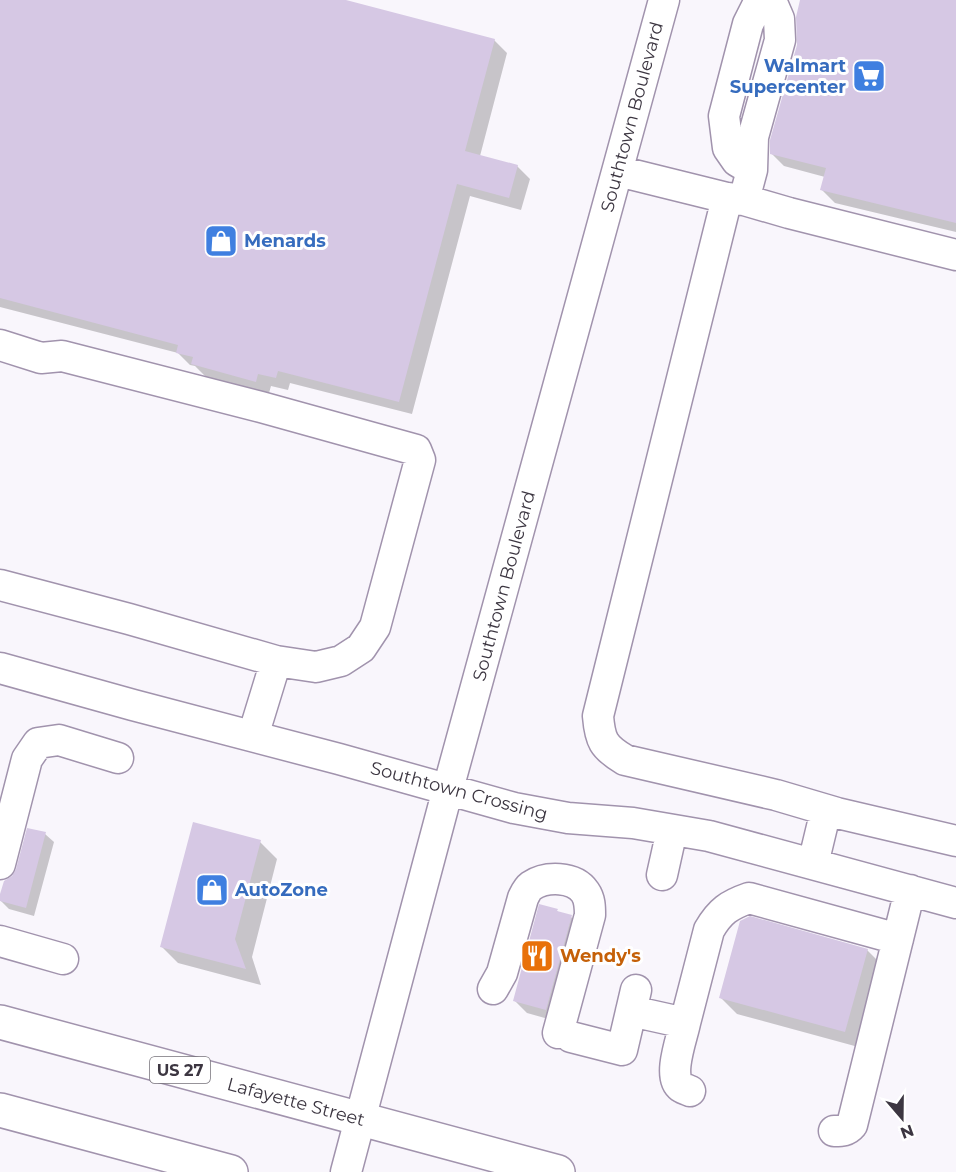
<svg xmlns="http://www.w3.org/2000/svg" width="956" height="1172" font-family="Montserrat,sans-serif">
<style>
.shadow{fill:#0003}
.building{fill:#d6c8e4}
.lines{fill:none;stroke-linecap:round;stroke-linejoin:round}
.minor-casing{stroke:#a193ad;stroke-width:33}
.highway-casing{stroke:#a193ad;stroke-width:36}
.minor{stroke:#fff;stroke-width:30}
.highway{stroke:#fff;stroke-width:33}
.labels{text-anchor:middle;stroke-width:6;stroke-linejoin:round;paint-order:stroke}
.shield{fill:#fff;stroke:#76727a;stroke-width:1.5}
.shield-label{font-size:16px;font-weight:bold;fill:#3c3641}
.shop-label{font-size:18px;font-weight:bold;fill:#366cbe;stroke:#fff;text-anchor:start}
.street-label{font-size:18px;fill:#3c3641;stroke:#fff}
.food-label{font-size:18px;font-weight:bold;fill:#c56008;stroke:#fff;text-anchor:start}
</style>
<rect width="100%" height="100%" fill="#f9f6fc"/>
<path class="shadow" d="M 0,0 L 340,0 L 494,40 L 507,53 L 480,156 L 517,166 L 530,179 L 521,210 L 470,196 L 412,414 L 290,383 L 288,390 L 271,386 L 269,393 L 206,377 L 195,366 L 190,365 L 178,353 L 0,307 Z
M 802,0 L 956,0 L 956,232 L 835,203 L 822,190 L 825,177 L 784,166 L 771,153 L 798,45 Z
M 45,834 L 54,842 L 34,916 L 9,909 L 0,900 L 13,878 Z
M 260,842 L 277,859 L 252,957 L 261,985 L 178,963 L 161,946 Z
M 557,911 L 560,914 L 571,917 L 584,930 L 559,1022 L 527,1013 L 514,1000 Z
M 867,950 L 884,967 L 862,1048 L 737,1014 L 720,997 Z"/>
<path class="building" d="M 0,0 L 346,0 L 495,39 L 465,151 L 518,165 L 509,198 L 457,184 L 399,402 L 278,371 L 276,378 L 258,374 L 256,382 L 191,364 L 193,357 L 176,353 L 178,345 L 0,298 Z
M 800,0 L 956,0 L 956,223 L 820,190 L 826,168 L 770,154 L 770,140 L 797,45 L 796,17 Z
M 193,822 L 261,840 L 235,939 L 246,969 L 160,947 Z
M 27,828 L 46,832 L 26,908 L 0,901 L 0,894 L 4,881 L 12,876 L 16,869 Z
M 539,904 L 558,909 L 557,911 L 572,915 L 546,1010 L 513,1001 Z
M 750,916 L 868,949 L 845,1032 L 719,998 L 740,921 Z"/>
<g class="lines">
<defs>
<path id="minor" d="M 752,170 L 737,161 L 728,148 L 724,116 L 748,24 L 760,0
M 618,171 L 727,198 L 744,200 L 789,213 L 956,255
M 727,198 L 598,716 C 600,740 603,747 625,760 L 776,795 L 837,813 L 956,841
M 744,200 L 752,170 L 753,137 L 780,40 L 779,19 L 773,5 L 768,0
M 0,345 L 41,358 L 62,356 L 261,407 L 416,450 L 420,460 L 375,627 L 361,648 L 341,661 L 316,667 L 276,661 L 253,736
M 0,585 L 129,619 L 276,661
M 0,668 L 133,705 L 339,759 L 514,808 L 568,818 L 633,823 L 709,836 L 956,903
M 0,864 L 27,759 L 38,743 L 59,740 L 118,758
M 813,864 L 826,810
M 662,875 L 672,830
M 0,941 L 63,959
M 493,989 L 502,973 L 523,898 C 525,894 527,889 531,886 C 546,876 574,876 585,892 C 590,899 590,907 590,915 L 558,1033
M 631,1011 L 685,1023 L 709,930 C 720,911 729,905 749,898 L 898,939
M 685,1023 C 682,1038 667,1077 681,1087 C 682,1088 688,1090 690,1091
M 571,1037 L 622,1050 L 636,990
M 834,1131 C 842,1131 847,1131 852,1125 L 910,890
M 346,1172 L 448,789 L 664,0"/>
<path id="highway" d="M 0,1022 L 558,1172
M 0,1110 L 231,1172"/>
</defs>
<use href="#minor" class="minor-casing"/>
<use href="#highway" class="highway-casing"/>
<use href="#minor" class="minor"/>
<use href="#highway" class="highway"/>
</g>
<defs>
<symbol id="supermarket-square" viewBox="-11 -11 22 22"><rect x="-9" y="-9" width="18" height="18" rx="4" fill="#3f7fe0" stroke="#fff"/><path d="M-6-5.5h2.5l.6 2H6L4.5 2H-2.5L-4.4-4H-6ZM-1.5 3.2a1.3 1.3 0 1 0 .1 0ZM3 3.2a1.3 1.3 0 1 0 .1 0Z" fill="#fff"/></symbol>
<symbol id="shop-square" viewBox="-11 -11 22 22"><rect x="-9" y="-9" width="18" height="18" rx="4" fill="#3f7fe0" stroke="#fff"/><path d="M-5-2.5h2.3a2.7 3.5 0 0 1 5.4 0H5L5.5 6h-11ZM-1.5-2.5h3a1.5 2.3 0 0 0-3 0Z" fill="#fff"/></symbol>
<symbol id="restaurant-square" viewBox="-11 -11 22 22"><rect x="-9" y="-9" width="18" height="18" rx="4" fill="#e8710a" stroke="#fff"/><path d="M-5-6h1v4h1v-4h1v4h1v-4h1v5L-1.5 .5V6h-2V.5L-5-1ZM5-6V6H3V1.5H1.5Q1.5-4 5-6Z" fill="#fff"/></symbol>
</defs>
<g fill-rule="evenodd">
<use href="#supermarket-square" x="850" y="57" width="38" height="38"/>
<use href="#shop-square" x="202" y="222" width="38" height="38"/>
<use href="#shop-square" x="193" y="871" width="38" height="38"/>
<use href="#restaurant-square" x="518" y="937" width="38" height="38"/>
</g>
<g class="labels">
<rect class="shield" x="150" y="1057" width="60" height="26" rx="4.5"/>
<g class="shield-label">
<text x="180" y="1076">US 27</text>
</g>
<g class="shop-label">
<text x="846" y="72" text-anchor="end">Walmart<tspan x="846" dy="21">Supercenter</tspan></text>
<text x="244" y="247">Menards</text>
<text x="235" y="896">AutoZone</text>
</g>
<g class="street-label">
<text transform="translate(632 117) rotate(-75)" y="6">Southtown Boulevard</text>
<text transform="translate(504 586) rotate(-75)" y="6">Southtown Boulevard</text>
<text transform="translate(459 791) rotate(15)" y="6">Southtown Crossing</text>
<text transform="translate(296 1102) rotate(15)" y="6">Lafayette Street</text>
</g>
<g class="food-label">
<text x="560" y="962">Wendy's</text>
</g>
</g>
<g transform="translate(902 1118) rotate(160)" stroke="#ffffff" stroke-width="4.5" paint-order="stroke">
<path d="M0-4.5L10 22L0 15L-10 22Z" fill="#3c3641"/>
<text y="-9" font-size="16" font-weight="bold" text-anchor="middle" fill="#3c3641">N</text>
</g>
</svg>
